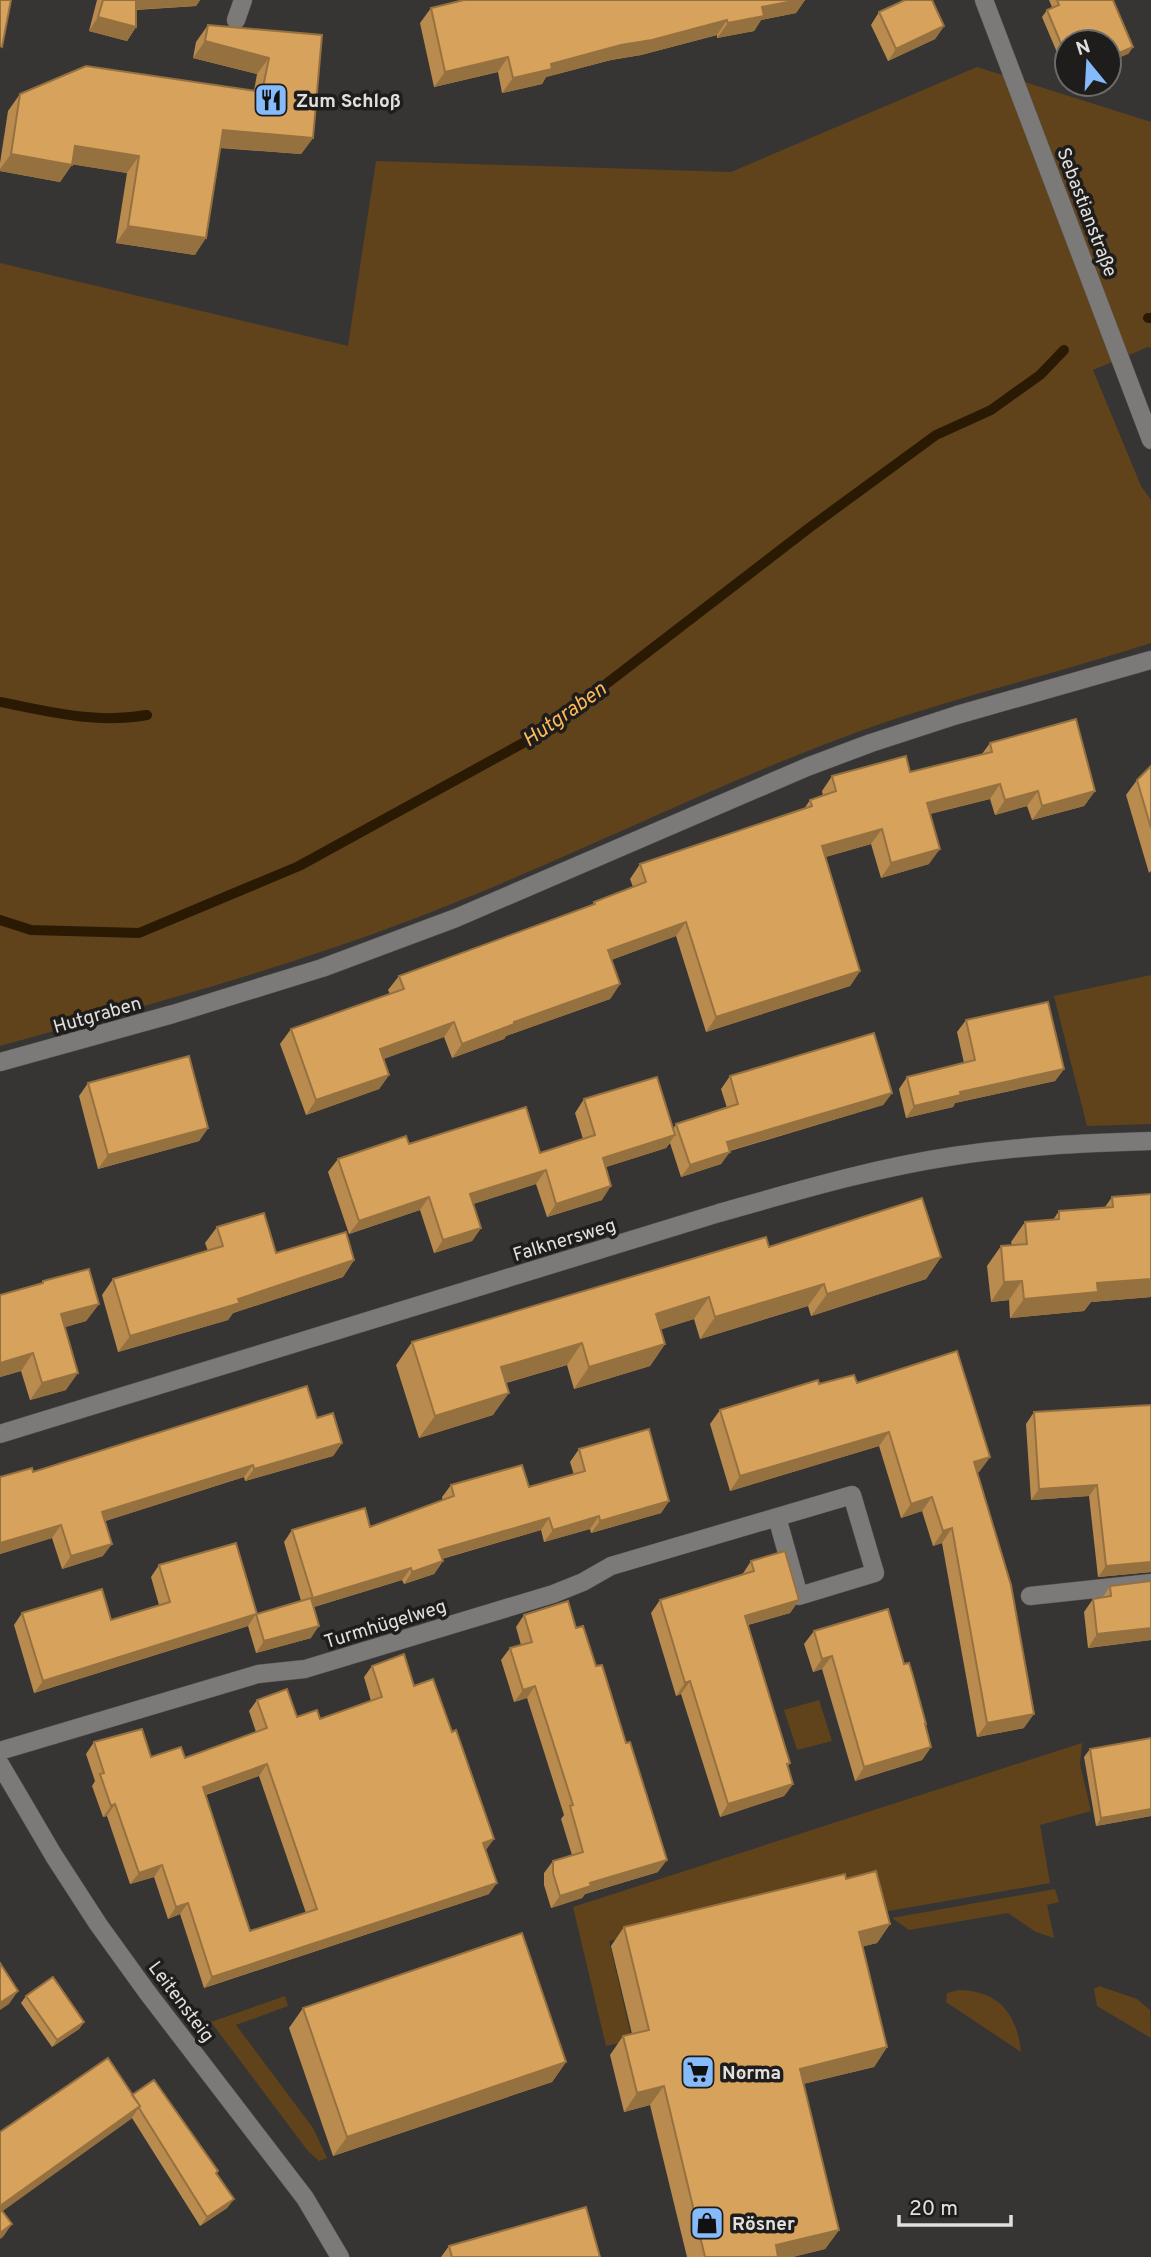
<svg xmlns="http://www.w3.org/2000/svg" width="1151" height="2257" font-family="Overpass,sans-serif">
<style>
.green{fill:#60431b}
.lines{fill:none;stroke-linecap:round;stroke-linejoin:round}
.stream{stroke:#2a1a04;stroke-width:10}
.minor-casing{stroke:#555452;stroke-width:19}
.tertiary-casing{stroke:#555452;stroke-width:19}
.minor{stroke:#7c7a78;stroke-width:18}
.tertiary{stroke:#7c7a78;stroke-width:18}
.wall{fill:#b98b4f;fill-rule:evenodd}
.shaded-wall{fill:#967140}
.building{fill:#d7a25c;stroke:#967140;stroke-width:2;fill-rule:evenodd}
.labels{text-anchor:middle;stroke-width:7;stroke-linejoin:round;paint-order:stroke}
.poi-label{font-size:19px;font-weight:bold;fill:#e1e0de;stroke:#1e1d1c;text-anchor:start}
.street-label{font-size:19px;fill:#e1e0de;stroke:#1e1d1c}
.water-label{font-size:21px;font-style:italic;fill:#fdb857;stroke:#1e1d1c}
</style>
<rect width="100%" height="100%" fill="#373533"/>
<path class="green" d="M 977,67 L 1151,122 L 1151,348 L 1148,347 L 1093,370 L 1141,486 L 1151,500 L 1151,643 C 1056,674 958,696 863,730 C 711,785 567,860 416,918 C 281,970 140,1007 0,1046 L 0,263 L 348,346 L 376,161 L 731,172 Z
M 1151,975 L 1151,1124 L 1087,1126 L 1054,996 Z
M 819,1700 L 832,1741 L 797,1750 L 784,1710 Z
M 1082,1743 L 1080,1764 L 1091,1811 L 1040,1825 L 1050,1883 L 871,1914 L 862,1883 L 609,1941 L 632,2040 L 606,2046 L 573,1907 Z
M 1055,1889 L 1059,1902 L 1047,1905 L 1054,1938 L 1036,1932 L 1008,1913 L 909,1930 L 892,1918 Z
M 1099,1986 L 1137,1999 L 1150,2010 L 1151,2038 L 1097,2006 L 1094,1989 Z
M 959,1990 C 999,1991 1017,2014 1021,2052 L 946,2002 L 947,1993 Z
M 285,1996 L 288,2006 L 236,2025 L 313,2128 L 327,2158 L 319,2161 L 308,2151 L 211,2022 Z"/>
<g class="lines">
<path class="stream" d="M 1148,318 L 1151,318
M 0,702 C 52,712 95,724 147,715
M 0,920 L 31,930 L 139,933 L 299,866 L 545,731 L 809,528 L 936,435 L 991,410 L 1040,375 L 1064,350"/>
<defs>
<path id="minor" d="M 236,20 L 243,0
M 0,1062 L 173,1014 L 322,968 L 456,918 L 807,767 L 871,743 L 957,715 L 1151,660
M 0,1434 L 719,1213 C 797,1191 874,1168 954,1156 C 1019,1146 1085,1143 1151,1141
M 1030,1596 L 1151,1583
M 0,1751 L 258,1674 L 305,1669 L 553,1594 L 583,1582 L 611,1566 L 852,1495 L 875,1573 L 799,1596 L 777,1517
M 0,1764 L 54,1856 L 98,1924 L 147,1992 L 305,2198 L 340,2257"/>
<path id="tertiary" d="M 984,0 L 1151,440"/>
</defs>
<use href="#minor" class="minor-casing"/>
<use href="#tertiary" class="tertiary-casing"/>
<use href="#minor" class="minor"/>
<use href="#tertiary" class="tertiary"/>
</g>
<path class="wall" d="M 97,0 L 200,0 L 196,6 L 136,10 L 136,27 L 127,41 L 89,31 Z
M 464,0 L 805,0 L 796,13 L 761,20 L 754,31 L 717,38 L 717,35 L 641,55 L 611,60 L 546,77 L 542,84 L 502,93 L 498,72 L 434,87 L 420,23 L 431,8 Z
M 1049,0 L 1113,0 L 1133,47 L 1128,54 L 1067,42 L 1067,76 L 1042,17 L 1047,10 L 1052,7 Z
M 879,12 L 944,26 L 935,39 L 888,61 L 871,25 Z
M 208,25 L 322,35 L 313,138 L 301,154 L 220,148 L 195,255 L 116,243 L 127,173 L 72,164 L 60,182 L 0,171 L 0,163 L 8,111 L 20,94 L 254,91 L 257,74 L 193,58 L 196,42 Z
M 990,743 L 1095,791 L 1084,806 L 1032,820 L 1027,806 L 995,815 L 990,799 L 930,814 L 929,864 L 881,878 L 871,844 L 825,857 L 860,971 L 850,986 L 706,1032 L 676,936 L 611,960 L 620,984 L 610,999 L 506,1036 L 504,1039 L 452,1058 L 444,1037 L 383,1059 L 389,1075 L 379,1089 L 306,1115 L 280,1044 L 291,1029 L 390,994 L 388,990 L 399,976 L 592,905 L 594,902 L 633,887 L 630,879 L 640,864 L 804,809 L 810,800 L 823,796 L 822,791 L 832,776 L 910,772 L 982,754 Z
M 1151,766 L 1151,871 L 1149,873 L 1126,795 L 1137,780 Z
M 966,1020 L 1064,1069 L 1055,1081 L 955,1103 L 953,1107 L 906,1118 L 899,1089 L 907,1077 L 964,1063 L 957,1032 Z
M 730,1076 L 892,1093 L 883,1105 L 730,1151 L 721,1164 L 681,1177 L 670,1143 L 666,1148 L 606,1167 L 602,1200 L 547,1217 L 536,1184 L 473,1204 L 481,1228 L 472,1241 L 434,1253 L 420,1210 L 349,1234 L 328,1172 L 338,1159 L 409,1144 L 540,1153 L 583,1139 L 575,1113 L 584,1099 L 673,1129 L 676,1124 L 727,1108 L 721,1089 Z
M 88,1083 L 208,1128 L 199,1141 L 98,1169 L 79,1096 Z
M 1151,1194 L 1151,1297 L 1091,1302 L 1084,1311 L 1010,1318 L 1009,1300 L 991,1302 L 987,1266 L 1001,1246 L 1012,1245 L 1011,1242 L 1025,1222 L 1053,1220 L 1059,1211 L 1105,1207 L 1112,1197 Z
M 217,1227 L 276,1253 L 354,1260 L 343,1277 L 233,1313 L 228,1320 L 118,1352 L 102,1295 L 113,1279 L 208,1251 L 205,1243 Z
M 769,1247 L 941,1257 L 926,1279 L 811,1316 L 808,1306 L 700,1339 L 694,1319 L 661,1329 L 665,1344 L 650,1366 L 574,1389 L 567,1365 L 506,1383 L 493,1415 L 419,1438 L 396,1365 L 412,1342 Z
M 43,1281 L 99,1304 L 86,1321 L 65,1327 L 66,1390 L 30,1400 L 21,1371 L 0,1377 L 0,1295 L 41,1284 Z
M 857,1383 L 990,1457 L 979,1472 L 977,1473 L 1024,1728 L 977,1737 L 942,1543 L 933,1546 L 922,1511 L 901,1518 L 879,1446 L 730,1491 L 710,1424 L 720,1410 L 819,1384 Z
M 1151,1405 L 1151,1572 L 1098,1577 L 1089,1496 L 1031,1500 L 1026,1424 L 1034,1412 Z
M 317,1418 L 342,1443 L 333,1456 L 245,1481 L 244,1477 L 105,1521 L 103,1556 L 62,1569 L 52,1538 L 0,1554 L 0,1477 L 33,1472 Z
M 579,1449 L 669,1501 L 661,1513 L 591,1533 L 590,1529 L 544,1542 L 541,1530 L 442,1559 L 443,1561 L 434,1574 L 404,1584 L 402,1580 L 314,1607 L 311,1638 L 256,1653 L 248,1626 L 34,1693 L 14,1625 L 22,1613 L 111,1620 L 159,1605 L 151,1577 L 159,1565 L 257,1614 L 301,1601 L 284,1542 L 292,1530 L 370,1527 L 443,1501 L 442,1497 L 451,1485 L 529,1487 L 574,1475 L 570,1462 Z
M 751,1561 L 799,1600 L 790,1613 L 748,1625 L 790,1763 L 788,1766 L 793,1784 L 784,1796 L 720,1817 L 681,1694 L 676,1696 L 651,1613 L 660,1600 L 742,1575 Z
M 1151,1581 L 1151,1640 L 1088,1648 L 1084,1612 L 1093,1599 L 1103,1597 L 1110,1586 Z
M 524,1615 L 576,1628 L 658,1872 L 585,1894 L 582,1898 L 551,1908 L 544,1885 L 544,1873 L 553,1861 L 572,1855 L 561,1819 L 564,1815 L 527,1698 L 514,1702 L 501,1660 L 510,1648 L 521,1645 L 516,1627 Z
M 814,1631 L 904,1664 L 926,1724 L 925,1726 L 931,1747 L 922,1760 L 855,1781 L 822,1669 L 813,1672 L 804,1644 Z
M 372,1666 L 414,1686 L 486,1850 L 489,1894 L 204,1988 L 180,1914 L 168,1919 L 154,1877 L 130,1884 L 107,1816 L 103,1817 L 92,1786 L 95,1781 L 86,1754 L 94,1742 L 151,1757 L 185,1758 L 256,1732 L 249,1711 L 257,1700 L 297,1717 L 320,1719 L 371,1701 L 364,1677 ZM 259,1776 L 306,1913 L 250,1931 L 206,1795 Z
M 1151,1738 L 1151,1816 L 1096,1826 L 1084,1757 L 1090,1749 Z
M 846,1879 L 890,1924 L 877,1943 L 863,1946 L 887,2047 L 874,2067 L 803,2084 L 839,2230 L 825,2249 L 792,2257 L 687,2257 L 650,2105 L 624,2112 L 610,2055 L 623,2036 L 632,2034 L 611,1946 L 624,1927 Z
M 26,1996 L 84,2022 L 79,2029 L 52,2047 L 21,2003 Z
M 303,2008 L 566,2062 L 552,2082 L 333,2156 L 289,2028 Z
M 132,2095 L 216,2174 L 234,2199 L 227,2208 L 200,2226 L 132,2118 L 2,2211 L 3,2237 L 0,2132 Z
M 449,2246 L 600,2257 L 441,2257 Z"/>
<path class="shaded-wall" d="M 136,0 L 200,0 L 196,6 L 129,10 Z
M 798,0 L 805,0 L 796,13 L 761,20 L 754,31 L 717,38 L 728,23 L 762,7 Z
M 98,17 L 136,27 L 127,41 L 89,31 Z
M 727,20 L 717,35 L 641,55 L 611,60 L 546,77 L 542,84 L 502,93 L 513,78 L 551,64 L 621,45 Z
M 944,26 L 935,39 L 888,61 L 896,49 Z
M 205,41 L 269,58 L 257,74 L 193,58 Z
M 1133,47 L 1128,54 L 1109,62 L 1109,57 Z
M 508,57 L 498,72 L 434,87 L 445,72 Z
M 223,130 L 313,138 L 301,154 L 211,147 Z
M 75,146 L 139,156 L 127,173 L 63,163 Z
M 11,154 L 72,165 L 60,182 L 0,171 L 0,169 Z
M 128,226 L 206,238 L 195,255 L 116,243 Z
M 1000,784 L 990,799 L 917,817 L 927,803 Z
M 1038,791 L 1027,806 L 995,815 L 1005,800 Z
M 1095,791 L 1084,806 L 1032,820 L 1042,806 Z
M 882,829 L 871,844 L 812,861 L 822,846 Z
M 940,849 L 929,864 L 881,878 L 891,863 Z
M 686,922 L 676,936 L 598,965 L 608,950 Z
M 860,971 L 850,986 L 706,1032 L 716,1017 Z
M 620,984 L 610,999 L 506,1036 L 504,1039 L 452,1058 L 462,1044 L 514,1022 Z
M 454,1022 L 444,1037 L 370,1064 L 380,1049 Z
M 1064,1069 L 1055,1081 L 955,1103 L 953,1107 L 906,1118 L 914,1106 L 960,1092 Z
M 389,1075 L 379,1089 L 306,1115 L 316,1100 Z
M 892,1093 L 883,1105 L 718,1154 L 727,1142 Z
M 208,1128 L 199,1141 L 98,1169 L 108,1155 Z
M 675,1135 L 666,1148 L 593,1171 L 603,1158 Z
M 730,1152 L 721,1164 L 681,1177 L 690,1165 Z
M 546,1170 L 536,1184 L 461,1208 L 470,1194 Z
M 611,1186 L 602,1200 L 547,1217 L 556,1204 Z
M 429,1197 L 420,1210 L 349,1234 L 359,1221 Z
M 481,1228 L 472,1241 L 434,1253 L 443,1240 Z
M 941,1257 L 926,1279 L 811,1316 L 827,1294 Z
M 354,1260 L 343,1277 L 233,1313 L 228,1320 L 118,1352 L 130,1336 Z
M 1151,1279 L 1151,1297 L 1091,1302 L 1084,1311 L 1010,1318 L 1024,1299 L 1097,1283 Z
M 1022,1281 L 1009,1300 L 991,1302 L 1004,1282 Z
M 824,1284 L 808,1306 L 700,1339 L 715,1317 Z
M 709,1297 L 694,1319 L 641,1336 L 656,1314 Z
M 99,1304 L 86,1321 L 49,1332 L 61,1314 Z
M 582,1343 L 567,1365 L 485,1389 L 501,1367 Z
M 665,1344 L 650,1366 L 574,1389 L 589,1367 Z
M 33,1353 L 21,1371 L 0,1377 L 0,1363 Z
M 78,1373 L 66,1390 L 30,1400 L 42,1383 Z
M 509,1393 L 493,1415 L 419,1438 L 435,1416 Z
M 889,1432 L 879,1446 L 730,1491 L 740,1476 Z
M 342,1443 L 333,1456 L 245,1481 L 254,1469 Z
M 990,1457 L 979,1472 L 964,1476 L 974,1462 Z
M 253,1465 L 244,1477 L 93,1525 L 102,1512 Z
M 1097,1485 L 1089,1496 L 1031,1500 L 1039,1489 Z
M 932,1497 L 922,1511 L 901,1518 L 911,1504 Z
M 669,1501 L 661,1513 L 591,1533 L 600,1521 Z
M 599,1516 L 590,1529 L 544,1542 L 553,1530 Z
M 549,1518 L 541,1530 L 430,1562 L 439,1550 Z
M 61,1525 L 52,1538 L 0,1554 L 0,1543 Z
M 952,1528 L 942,1543 L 933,1546 L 943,1531 Z
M 112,1544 L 103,1556 L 62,1569 L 71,1556 Z
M 443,1561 L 434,1574 L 404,1584 L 412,1572 Z
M 1151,1562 L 1151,1572 L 1098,1577 L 1106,1566 Z
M 411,1568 L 402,1580 L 304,1610 L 313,1598 Z
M 799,1600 L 790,1613 L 736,1628 L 745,1616 Z
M 256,1614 L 248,1626 L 34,1693 L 43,1681 Z
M 319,1626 L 311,1638 L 256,1653 L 264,1641 Z
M 1151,1628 L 1151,1640 L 1088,1648 L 1097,1634 Z
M 832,1656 L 822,1669 L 813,1672 L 822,1659 Z
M 690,1681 L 681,1694 L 676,1696 L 685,1683 Z
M 535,1686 L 527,1698 L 514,1702 L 523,1690 Z
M 1034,1714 L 1024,1728 L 977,1737 L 987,1723 Z
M 931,1747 L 922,1760 L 855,1781 L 864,1767 Z
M 267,1764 L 259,1776 L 195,1798 L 203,1787 Z
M 793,1784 L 784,1796 L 720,1817 L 728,1804 Z
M 115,1804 L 107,1816 L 103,1817 L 111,1806 Z
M 1151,1809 L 1151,1816 L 1096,1826 L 1101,1818 Z
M 494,1839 L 486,1850 L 483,1843 Z
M 667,1860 L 658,1872 L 585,1894 L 582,1898 L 551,1908 L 560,1896 L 590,1883 Z
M 162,1865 L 154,1877 L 130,1884 L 139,1873 Z
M 497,1883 L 489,1894 L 204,1988 L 212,1977 Z
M 188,1903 L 180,1914 L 168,1919 L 176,1907 Z
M 890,1924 L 877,1943 L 846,1951 L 859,1932 Z
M 18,1991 L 9,2004 L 0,2010 L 0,2003 Z
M 84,2022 L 79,2029 L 52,2047 L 57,2040 Z
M 887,2047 L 874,2067 L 786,2088 L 800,2069 Z
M 566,2062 L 552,2082 L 333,2156 L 347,2137 Z
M 664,2086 L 650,2105 L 624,2112 L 637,2093 Z
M 140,2106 L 131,2119 L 0,2213 L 0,2206 Z
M 234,2199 L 227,2208 L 200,2226 L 207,2217 Z
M 12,2224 L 3,2237 L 0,2239 L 0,2233 Z
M 839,2230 L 825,2249 L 793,2257 L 767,2257 L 776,2245 Z"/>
<path class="building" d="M 0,0 L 11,0 L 2,47 L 0,46 Z
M 103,0 L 136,0 L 136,27 L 98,17 Z
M 464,0 L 798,0 L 762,7 L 764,16 L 728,23 L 727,20 L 652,40 L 621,45 L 551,64 L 552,69 L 513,78 L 508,57 L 445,72 L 431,8 Z
M 905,0 L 932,0 L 944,26 L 896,49 L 879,12 Z
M 1057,0 L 1113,0 L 1133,47 L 1109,57 L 1109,42 L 1067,42 L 1067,58 L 1047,10 L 1059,5 Z
M 208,25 L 322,35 L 313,138 L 223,130 L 206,238 L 128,226 L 139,156 L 75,146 L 72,165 L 11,154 L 20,94 L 86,66 L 262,92 L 269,58 L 205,41 Z
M 1076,719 L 1095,791 L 1042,806 L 1038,791 L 1005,800 L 1000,784 L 927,803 L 940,849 L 891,863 L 882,829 L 822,846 L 860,971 L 716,1017 L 686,922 L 608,950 L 620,984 L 514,1022 L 514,1024 L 462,1044 L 454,1022 L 380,1049 L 389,1075 L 316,1100 L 291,1029 L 404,989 L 399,976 L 595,904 L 594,902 L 646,882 L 640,864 L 812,806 L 810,800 L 836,791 L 832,776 L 906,756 L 910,772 L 992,752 L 990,743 Z
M 1151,766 L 1151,828 L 1137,780 Z
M 1048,1002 L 1064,1069 L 960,1092 L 961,1095 L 914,1106 L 907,1077 L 975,1060 L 966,1020 Z
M 874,1033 L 892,1093 L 727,1142 L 730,1152 L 690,1165 L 676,1124 L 738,1104 L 730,1076 Z
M 189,1056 L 208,1128 L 108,1155 L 88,1083 Z
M 657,1077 L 675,1135 L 603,1158 L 611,1186 L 556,1204 L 546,1170 L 470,1194 L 481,1228 L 443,1240 L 429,1197 L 359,1221 L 338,1159 L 406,1136 L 409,1144 L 526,1107 L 540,1153 L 595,1135 L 584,1099 Z
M 1151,1194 L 1151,1279 L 1097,1283 L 1098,1292 L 1024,1299 L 1022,1281 L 1004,1282 L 1001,1246 L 1027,1244 L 1025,1222 L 1059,1219 L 1059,1211 L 1113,1207 L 1112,1197 Z
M 922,1198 L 941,1257 L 827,1294 L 824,1284 L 715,1317 L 709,1297 L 656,1314 L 665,1344 L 589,1367 L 582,1343 L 501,1367 L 509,1393 L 435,1416 L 412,1342 L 766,1237 L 769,1247 Z
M 264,1213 L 276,1253 L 346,1232 L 354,1260 L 238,1299 L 240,1303 L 130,1336 L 113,1279 L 223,1246 L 217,1227 Z
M 89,1269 L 99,1304 L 61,1314 L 78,1373 L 42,1383 L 33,1353 L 0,1363 L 0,1295 L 43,1283 L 43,1281 Z
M 957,1351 L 990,1457 L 974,1462 L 1011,1585 L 1034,1714 L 987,1723 L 952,1528 L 943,1531 L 932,1497 L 911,1504 L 889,1432 L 740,1476 L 720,1410 L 818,1380 L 819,1384 L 854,1375 L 857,1383 Z
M 307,1386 L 317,1418 L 333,1413 L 342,1443 L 254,1469 L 253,1465 L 102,1512 L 112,1544 L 71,1556 L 61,1525 L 0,1543 L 0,1477 L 32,1468 L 33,1472 Z
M 1151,1405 L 1151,1562 L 1106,1566 L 1097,1485 L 1039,1489 L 1034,1412 Z
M 649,1429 L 669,1501 L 600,1521 L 599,1516 L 553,1530 L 549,1518 L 439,1550 L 443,1561 L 412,1572 L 411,1568 L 313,1598 L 292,1530 L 365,1508 L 370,1527 L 454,1496 L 451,1485 L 522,1465 L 529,1487 L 585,1471 L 579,1449 Z
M 236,1543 L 257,1614 L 311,1598 L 319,1626 L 264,1641 L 256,1614 L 43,1681 L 22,1613 L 102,1589 L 111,1620 L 170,1602 L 159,1565 Z
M 785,1551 L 799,1600 L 745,1616 L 790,1763 L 787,1764 L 793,1784 L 728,1804 L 690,1681 L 685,1683 L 660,1600 L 754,1571 L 751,1561 Z
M 1151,1581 L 1151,1628 L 1097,1634 L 1093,1599 L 1111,1596 L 1110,1586 Z
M 568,1601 L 576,1628 L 583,1626 L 596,1666 L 602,1665 L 626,1743 L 630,1742 L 667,1860 L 590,1883 L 591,1886 L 560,1896 L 553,1873 L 553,1861 L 583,1852 L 570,1806 L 573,1805 L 535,1686 L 523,1690 L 510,1648 L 532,1642 L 524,1615 Z
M 888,1609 L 904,1664 L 909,1663 L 913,1676 L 926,1724 L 925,1724 L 931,1747 L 864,1767 L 832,1656 L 822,1659 L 814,1631 Z
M 404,1654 L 414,1686 L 433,1679 L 452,1732 L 456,1730 L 494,1839 L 483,1843 L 497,1883 L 212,1977 L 188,1903 L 176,1907 L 162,1865 L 139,1873 L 115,1804 L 111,1806 L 100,1774 L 104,1773 L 94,1742 L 142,1729 L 151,1757 L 181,1747 L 185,1758 L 267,1728 L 257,1700 L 287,1689 L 297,1717 L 317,1710 L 320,1719 L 382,1697 L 372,1666 ZM 267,1764 L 317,1909 L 250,1931 L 203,1787 Z
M 1151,1738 L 1151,1809 L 1101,1818 L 1090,1749 Z
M 876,1871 L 890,1924 L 859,1932 L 887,2047 L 800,2069 L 839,2230 L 776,2245 L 778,2257 L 705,2257 L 664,2086 L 637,2093 L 623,2036 L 649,2030 L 624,1927 L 845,1874 L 846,1879 Z
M 522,1933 L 566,2062 L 347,2137 L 303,2008 Z
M 0,1963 L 18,1991 L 0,2003 Z
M 53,1977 L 84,2022 L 57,2040 L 26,1996 Z
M 108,2058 L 140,2106 L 0,2206 L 0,2132 Z
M 154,2080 L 218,2171 L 216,2173 L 234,2199 L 207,2217 L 139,2108 L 140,2106 L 132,2095 Z
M 586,2207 L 600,2257 L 452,2257 L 449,2246 Z
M 0,2208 L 12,2224 L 0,2233 Z"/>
<defs>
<symbol id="restaurant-square" viewBox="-11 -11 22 22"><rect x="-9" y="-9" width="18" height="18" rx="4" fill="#85bbfb" stroke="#1e1d1c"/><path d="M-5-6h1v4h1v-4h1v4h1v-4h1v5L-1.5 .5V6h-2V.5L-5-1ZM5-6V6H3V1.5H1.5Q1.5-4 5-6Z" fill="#111"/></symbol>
<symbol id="supermarket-square" viewBox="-11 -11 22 22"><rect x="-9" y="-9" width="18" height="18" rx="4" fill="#85bbfb" stroke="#1e1d1c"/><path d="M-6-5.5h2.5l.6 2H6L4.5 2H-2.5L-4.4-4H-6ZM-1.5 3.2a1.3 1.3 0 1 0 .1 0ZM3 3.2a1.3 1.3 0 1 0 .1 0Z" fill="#111"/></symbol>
<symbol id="shop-square" viewBox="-11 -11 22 22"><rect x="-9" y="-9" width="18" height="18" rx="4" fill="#85bbfb" stroke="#1e1d1c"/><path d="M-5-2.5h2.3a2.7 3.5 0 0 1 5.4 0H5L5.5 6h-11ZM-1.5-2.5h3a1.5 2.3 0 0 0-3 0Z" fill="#111"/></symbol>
</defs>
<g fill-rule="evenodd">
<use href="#restaurant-square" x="252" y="81" width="38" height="38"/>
<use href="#supermarket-square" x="679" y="2053" width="38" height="38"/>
<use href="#shop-square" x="688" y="2204" width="38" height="38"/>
</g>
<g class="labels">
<g class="poi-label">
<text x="296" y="107">Zum Schloß</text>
<text x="722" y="2079">Norma</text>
<text x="732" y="2230">Rösner</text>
</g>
<g class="street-label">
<text transform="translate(1088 212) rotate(69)" y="7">Sebastianstraße</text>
<text transform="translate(97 1014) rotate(-16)" y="7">Hutgraben</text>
<text transform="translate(564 1239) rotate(-17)" y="7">Falknersweg</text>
<text transform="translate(385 1623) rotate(-17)" y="7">Turmhügelweg</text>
<text transform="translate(182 2001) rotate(53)" y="7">Leitensteig</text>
</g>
<g class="water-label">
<text transform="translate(564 714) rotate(-35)" y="7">Hutgraben</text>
</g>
</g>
<g transform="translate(1088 63) rotate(342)"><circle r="33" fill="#1e1d1c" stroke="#6c6b6a" stroke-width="2"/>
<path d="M0-5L12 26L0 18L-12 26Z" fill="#85bbfb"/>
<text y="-10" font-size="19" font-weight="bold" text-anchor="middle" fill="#e1e0de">N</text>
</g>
<path d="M899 2215v10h112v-10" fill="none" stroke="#e1e0de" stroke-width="3.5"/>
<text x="909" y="2215" font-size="21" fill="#e1e0de" stroke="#1e1d1c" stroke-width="5" paint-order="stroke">20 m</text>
</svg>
